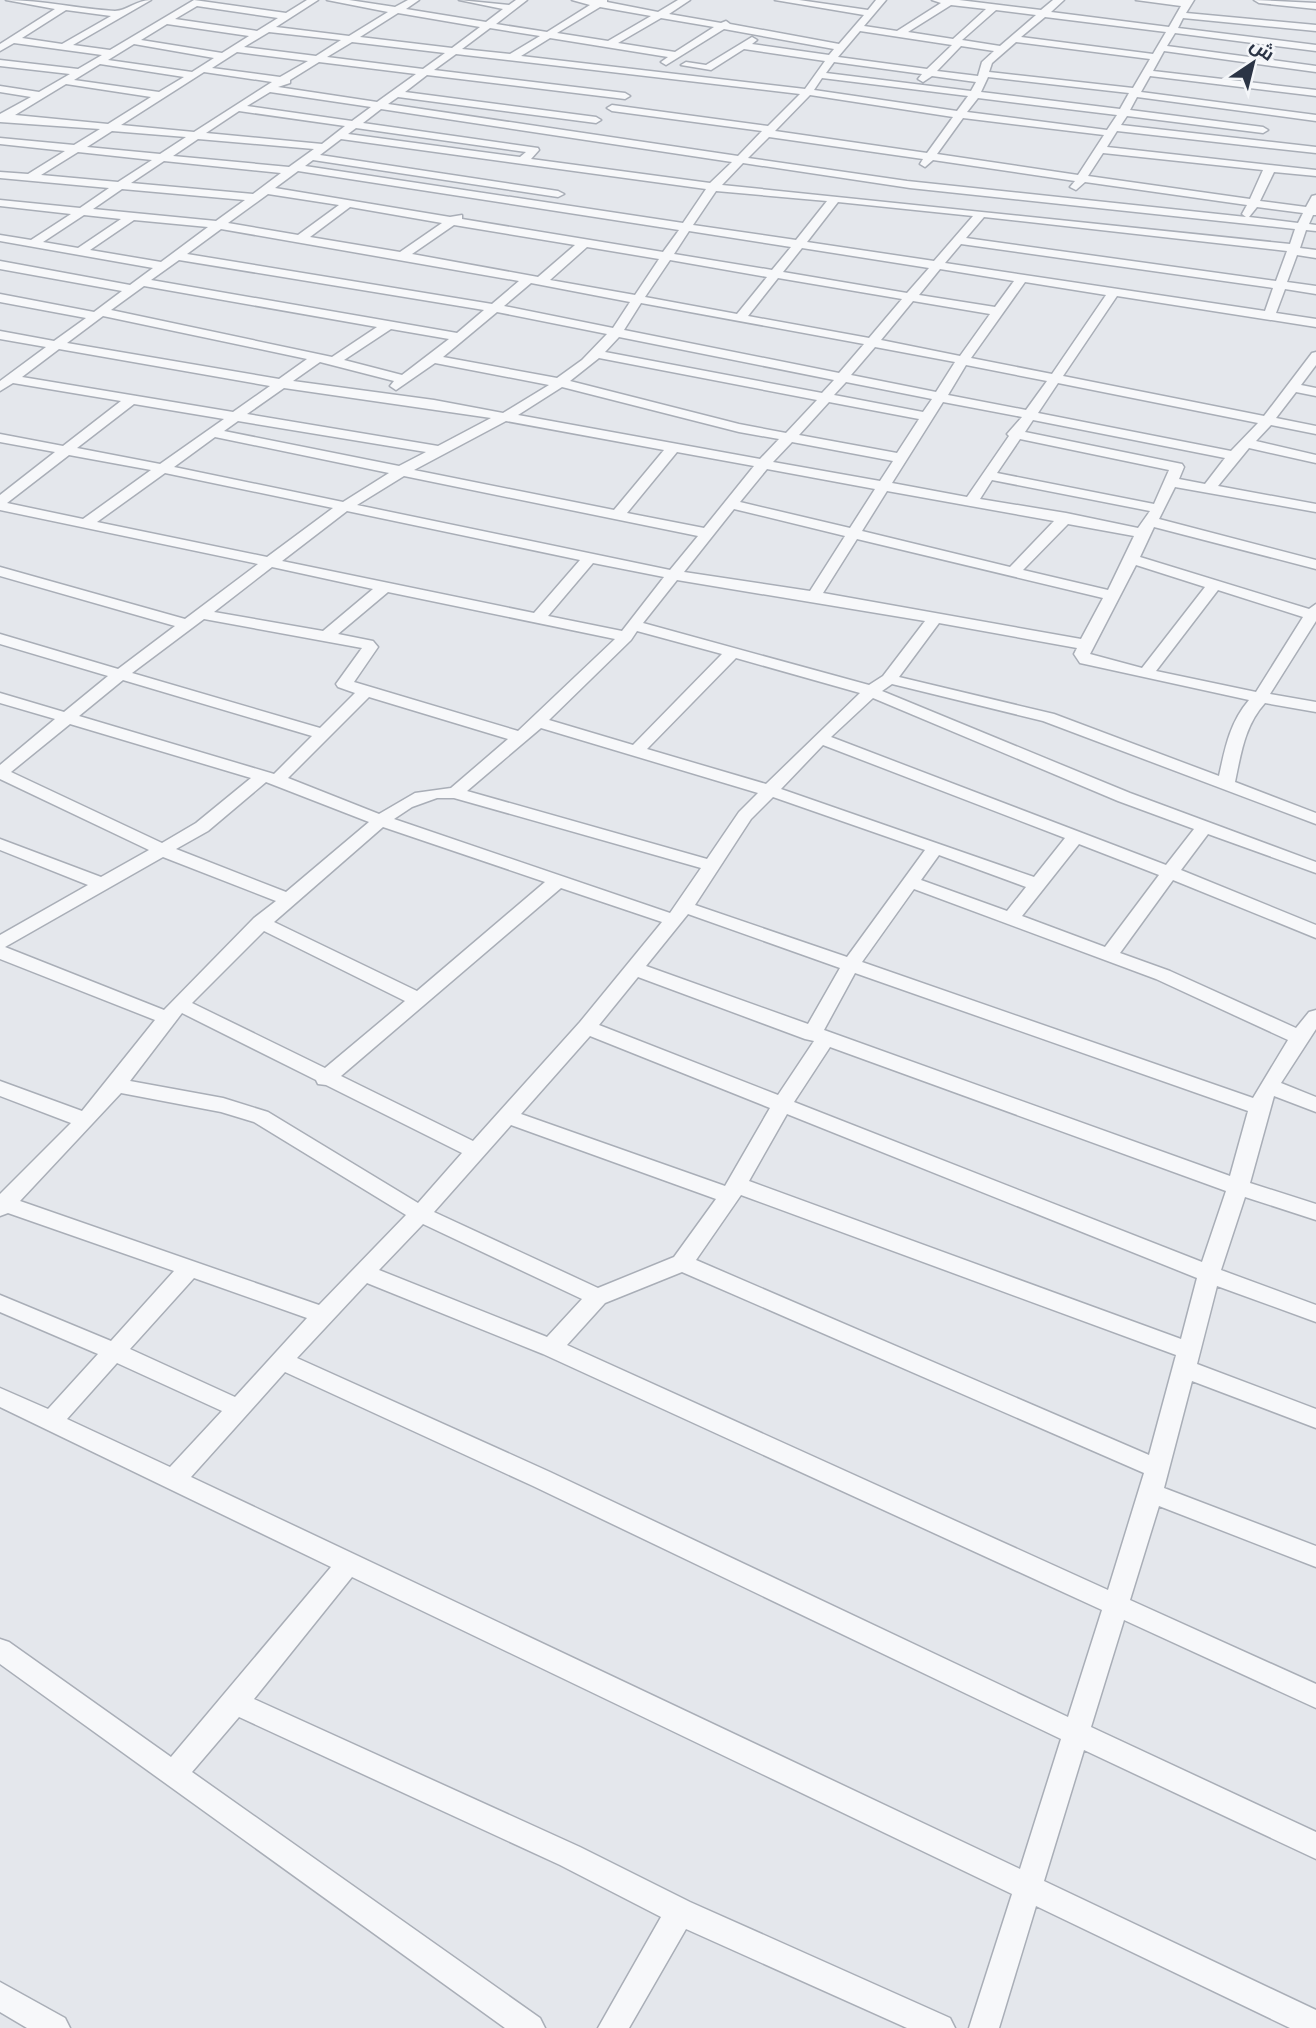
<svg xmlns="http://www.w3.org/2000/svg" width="1316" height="2028" font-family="'Varela Round',Cairo,sans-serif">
  <rect width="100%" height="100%" fill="#e4e7ec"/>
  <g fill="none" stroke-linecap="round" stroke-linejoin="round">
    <defs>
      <path id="minor" d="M6,0C43,0 79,9 115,11C127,11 136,0 151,0L73,45L110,50L194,0L286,13L307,0H318L276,27L349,36L388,12L327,0H349L395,7L408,0H419L406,9L486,22L503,9L459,0L509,5L516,0H527L496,24L547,32L590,5L572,0H607V2L658,12L678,0H690L669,14L721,23L726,21L730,24L839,44L864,15L775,0H799L868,10L876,0H886L864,26L897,31L941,3L932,0H959L1041,10L1053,0H1064L1051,12L1169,27L1181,6L1136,0H1194L1186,13L1316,25V31L1183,18L1178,28L1316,45V51L1175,33L1167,46L1316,66V72L1164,51L1153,71L1316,90V96L1150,76L1141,92L1316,115V121L1137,97L1130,110L1263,127L1268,130L1263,133L1127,116L1121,125L1316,147V153L1117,131L1107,147L1316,170V176L1274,172L1260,201L1306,207L1312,196L1316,195V215H1313L1309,224L1316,225V231L1306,230L1300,248L1316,250V258L1297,255L1287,282L1316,286V294L1285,289L1276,313L1316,319V327L1117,296L1063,376L1264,416L1312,353L1316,352V365L1301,385L1316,388V396L1296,392L1276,418L1316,426V434L1271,425L1256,441L1316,455V463L1249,448L1218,486L1316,504V512L1175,487L1159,519L1316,560V569L1154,527L1140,557L1309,609L1316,604V621L1270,694L1316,702V712L1265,703C1245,725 1241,753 1235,782L1316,813V824L1043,721L892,684L882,691L1130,793L1316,862V873L1208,834L1181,870L1316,925V938L1173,880L1120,953L1170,971L1296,1028L1309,1012L1316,1010V1029L1281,1083L1316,1097V1112L1274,1096L1250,1183L1316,1204V1220L1245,1197L1221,1270L1316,1305V1322L1217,1286L1197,1364L1316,1409V1428L1192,1381L1164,1488L1316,1546V1567L1159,1506L1130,1600L1316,1684V1708L1124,1620L1091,1727L1316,1832V1859L1084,1750L1044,1881L1316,2010V2028H1290L1036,1906L999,2028H969L1012,1894L352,1577L254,1699L580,1847L690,1902L950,2018L955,2028H907L686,1929L629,2028H598L661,1917L560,1865L239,1717L192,1772L540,2018L545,2028H505L0,1664V1639L9,1642L171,1757L331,1567L0,1407V1388L48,1409L98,1354L0,1312V1295L111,1341L174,1271L8,1213L0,1216V1194L71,1123L0,1096V1081L82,1111L155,1020L0,959V935L88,885L0,850V839L101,877L149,850L0,779V765L55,719L0,703V693L64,712L108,676L0,644V634L118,669L175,626L0,576V567L185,619L258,564L0,510V495L55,452L0,442V434L63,446L121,401L13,383L0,391V381L46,347L0,339V331L54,341L86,318L0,302V294L94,312L122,291L0,269V261L130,285L153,268L0,241V235L31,240L71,214L0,206V200L80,208L109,188L0,178V172L28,174L65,151L0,144V138L74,145L100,129L0,122V114L31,97L0,92V86L39,92L70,74L0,66V60L78,69L102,55L14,43L0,51V44L55,9ZM951,5L986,9L953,39L908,32ZM197,6L278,18L257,31L175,19ZM600,7L651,16L608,41L557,33ZM66,10L111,16L62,44L22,38ZM996,10L1036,15L1000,46L962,40ZM398,13L480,27L452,48L360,37ZM1045,17L1166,32L1153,54L1021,37ZM661,18L714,27L675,52L618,43ZM167,24L249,36L222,53L141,40ZM490,28L540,36L510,54L462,49ZM724,29L834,49L829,55L752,44L757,40L752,37L706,65L686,62L681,65L711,70L744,49L825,61L805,89L521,56L550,38L668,57L661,62L666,65ZM860,31L952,45L927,69L838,57ZM269,32L341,40L316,56L244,47ZM352,42L445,53L423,69L327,57ZM1016,42L1150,59L1133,88L989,72L992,63ZM134,44L214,58L192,72L108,60ZM961,46L994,51L982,62L978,76L937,71ZM237,52L308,61L280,77L212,68ZM456,54L800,94L768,126L612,105L607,108L612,111L762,131L738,156L388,104L398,97L596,123L601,120L596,117L405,92L427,75L625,99L630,96L625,93L434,70ZM319,62L416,74L377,102L278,87L290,83V80ZM834,62L922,74L918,79L923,82L932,76L976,82L971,91L826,73ZM100,64L184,77L159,92L74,80ZM204,72L272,82L194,132L121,125ZM988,77L1129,93L1120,109L981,92ZM822,78L968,96L957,111L814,90ZM66,84L151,97L108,124L15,115ZM270,92L371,107L352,121L247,106ZM810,95L953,117L927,153L775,131ZM978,98L1117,115L1107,130L967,112ZM381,109L732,162L710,183L531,159L539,150L538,148L363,123ZM239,111L345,126L322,144L206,133ZM963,118L1104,135L1078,175L937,154ZM356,128L526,152L520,157L348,134ZM112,131L186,137L160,154L87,147ZM769,137L923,159L920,164L925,167L933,160L1075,181L1070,187L1076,190L1085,182L1247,205L1242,214L1246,217L907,181L748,158ZM198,139L314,149L289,167L173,156ZM341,139L706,189L683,223L305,166L313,160L558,197L564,194L558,191L320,155ZM78,152L152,160L118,182L41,175ZM1103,153L1263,170L1250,199L1088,176ZM164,161L281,173L253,194L131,183ZM743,163L910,188L1295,229L1290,244L722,185ZM298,171L679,230L663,252L462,219V215L450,217L275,188ZM122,189L245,200L216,221L93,209ZM716,191L827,201L796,240L693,225ZM268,194L339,205L298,235L228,223ZM838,202L973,216L934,261L807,242ZM350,207L442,223L400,252L310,237ZM1257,207L1303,213L1298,223L1249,217ZM84,215L121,219L78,248L43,242ZM984,217L1287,251L1276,281L966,238ZM134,220L208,227L161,262L90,250ZM454,225L575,245L538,277L412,254ZM221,229L519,281L492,304L187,254ZM689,231L791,247L772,270L674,254ZM961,244L1273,288L1265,311L945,263ZM587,247L659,259L635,295L550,280ZM802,248L929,268L907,293L783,272ZM179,260L484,310L457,333L151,280ZM670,260L767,277L737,314L645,297ZM940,269L1014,281L995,307L919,295ZM778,278L902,299L869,338L748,316ZM1025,282L1106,295L1052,374L971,358ZM531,283L630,302L613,328L504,306ZM144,286L377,327L332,357L111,310ZM913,301L990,314L960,356L881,340ZM641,303L864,344L839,373L624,330ZM497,312L607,334L582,360L557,378L443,357ZM103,316L307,359L279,379L67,343ZM391,329L449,339L402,375L344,360ZM619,337L834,380L822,393L605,352ZM875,347L955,362L936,392L851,375ZM59,349L270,386L233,412L22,377ZM599,358L817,400L786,433L739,424L570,381ZM320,362L394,381L390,386L396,390L435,363L549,385L503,413L434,400L293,381ZM966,365L1047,381L1026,410L948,395ZM846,382L932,399L923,412L834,395ZM1058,383L1258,423L1231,451L1038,413ZM562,387L739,432L779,439L760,459L518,415ZM284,388L491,418L438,446L247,414ZM829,402L919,419L897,453L799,435ZM943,402L1022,417L1007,434L1009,436L967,497L892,483ZM134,404L224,419L160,464L77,448ZM1033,420L1225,458L1205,484L1179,479L1184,467L1182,464L1025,432ZM238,421L426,452L399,466L224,431ZM506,421L664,450L614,510L414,470ZM215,437L389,473L343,502L174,467ZM1020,439L1169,470L1154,504L997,473ZM792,442L893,461L880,481L773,462ZM677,452L754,466L704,528L627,513ZM69,455L151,470L83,519L7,503ZM767,469L875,489L850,528L740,502ZM165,473L333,508L267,557L97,522ZM404,476L698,536L670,570L357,505ZM992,480L1150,511L1138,528L1066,513L980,499ZM887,491L1054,521L1010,567L862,531ZM734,509L845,536L810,591L684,572ZM347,511L580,560L534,613L282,561ZM1068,524L1134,536L1108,590L1023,570ZM857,539L1103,598L1081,639L823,593ZM593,563L664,577L622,631L548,616ZM1136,565L1205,587L1142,668L1090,654ZM272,567L373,589L323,631L214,612ZM677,580L925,621L883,676L869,685L643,623ZM1218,590L1303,617L1256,692L1156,671ZM388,592L615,639L518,731L354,682L378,647L373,641L338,634ZM204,619L362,648L336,684L338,687L355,693L320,728L132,673ZM939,623L1077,648L1074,654L1080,663L1249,700C1230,722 1225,748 1219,776L1054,714L899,677ZM637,631L722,654L633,745L549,720L631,640ZM736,658L860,693L766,784L647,749ZM123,680L312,736L274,774L79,716ZM369,697L508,739L451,788L415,793L379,814L288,778ZM873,698L1118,801L1194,829L1166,865L831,737ZM70,724L251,778L196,823L162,843L11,772ZM541,728L758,793L739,812L707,859L467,791ZM823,745L1065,838L1034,877L781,789ZM266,782L369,822L286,892L176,849L208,831ZM773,797L925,850L847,957L695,905L751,819ZM437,798H454L701,868L670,913L394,819L412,807ZM383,827L545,882L417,991L274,922ZM1079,844L1159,875L1105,947L1022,916ZM939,855L1026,887L1007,911L921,880ZM163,857L276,901L254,918L164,1010L5,947ZM561,888L662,922L580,1022L473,1141L341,1076ZM914,889L1156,979L1288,1040L1253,1098L862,962ZM688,914L840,968L808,1024L646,966ZM264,931L405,1001L325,1068L192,1003ZM855,973L1248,1111L1230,1176L824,1030ZM638,977L805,1039L814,1041L778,1095L599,1025ZM182,1013L316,1080L318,1084L326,1085L462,1153L418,1203L268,1112L223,1098L130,1081ZM590,1036L770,1108L725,1186L521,1114ZM830,1047L1226,1191L1202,1262L794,1102ZM121,1093L221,1112L254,1122L406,1215L319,1305L20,1201ZM787,1114L1197,1278L1181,1339L749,1181ZM511,1125L716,1199L674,1257L598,1288L434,1212ZM741,1195L1176,1355L1149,1455L696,1260ZM423,1224L582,1299L547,1337L379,1270ZM682,1272L1144,1473L1108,1590L567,1345L605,1303ZM194,1278L307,1318L235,1397L130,1349ZM367,1283L543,1354L1102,1610L1068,1717L550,1472L297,1358ZM117,1363L222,1411L170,1467L67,1419ZM285,1372L533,1486L1061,1739L1020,1869L191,1477Z
        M1254,0L1316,3V9L1259,3Z
        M0,1982L65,2018L70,2028H27L0,2012Z"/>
    </defs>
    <use href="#minor" stroke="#a9aeb7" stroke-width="3"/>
    <use href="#minor" fill="#f7f8fa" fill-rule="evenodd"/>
  </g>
  <g transform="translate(1253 63) rotate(35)" stroke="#f4f6f9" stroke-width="5" paint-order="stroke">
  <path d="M0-5L12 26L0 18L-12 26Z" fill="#2b3445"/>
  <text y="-10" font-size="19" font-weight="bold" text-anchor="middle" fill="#2b3445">ش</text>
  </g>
</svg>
